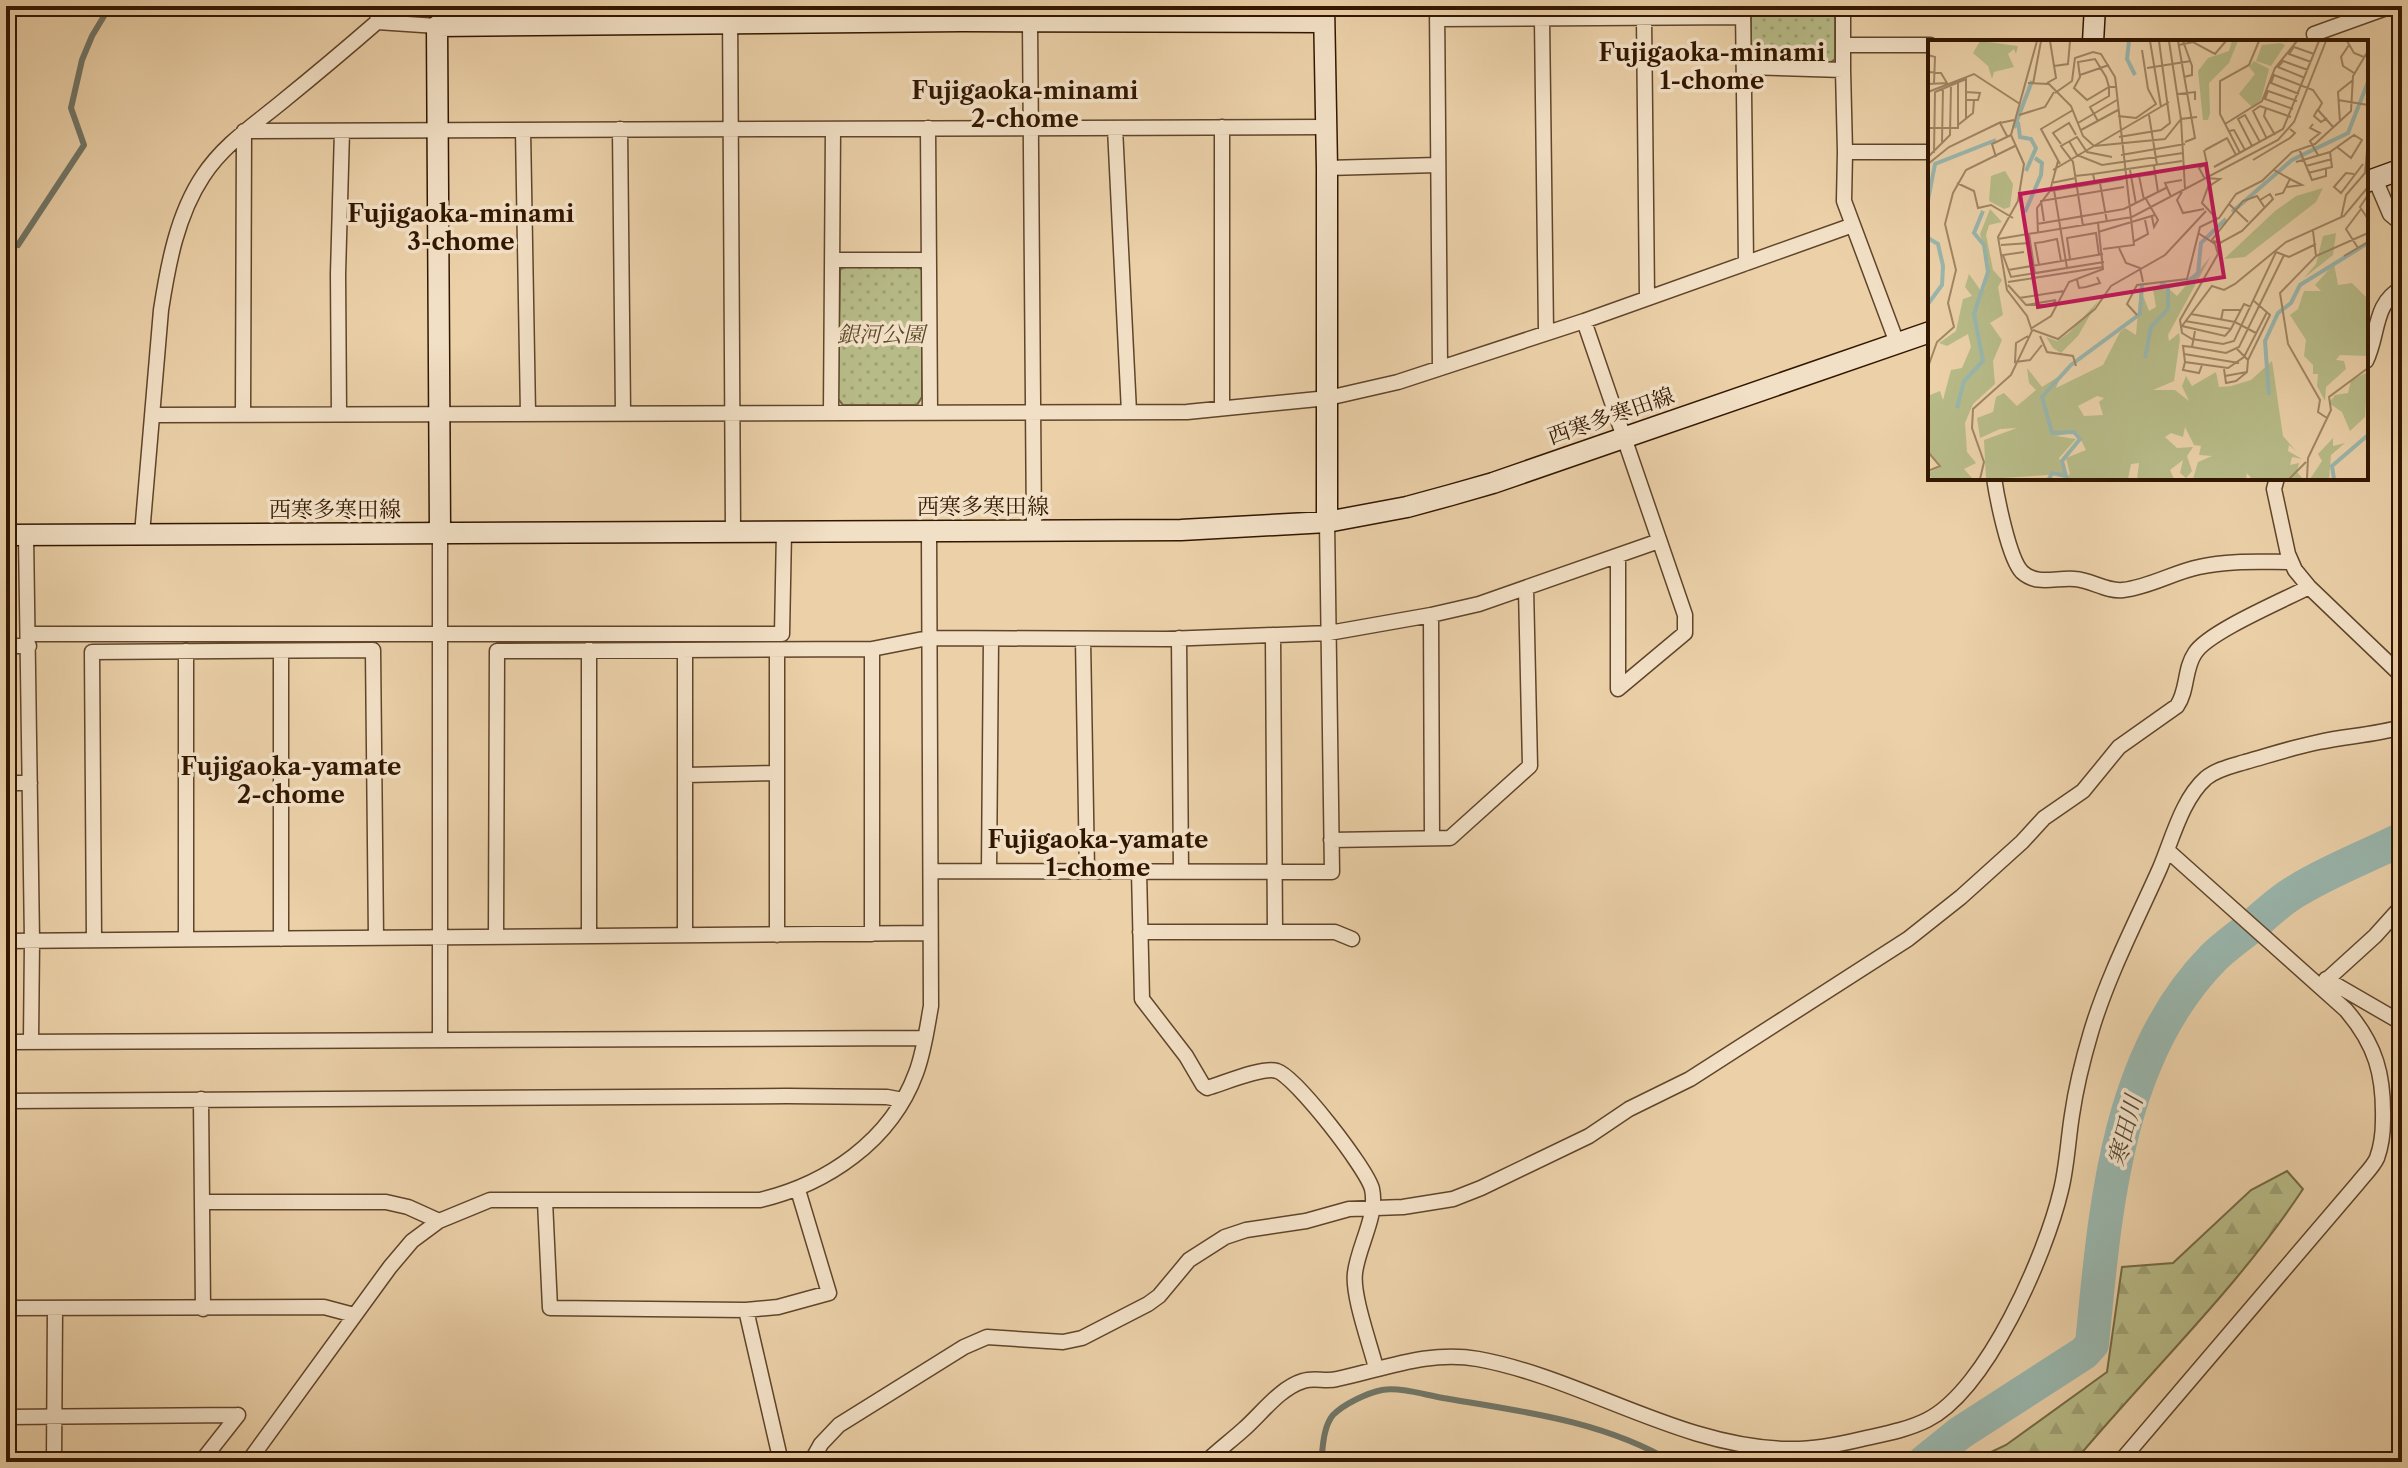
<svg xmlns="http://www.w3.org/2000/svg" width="2408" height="1468" font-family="'Libre Caslon Text','Noto Serif JP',serif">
  <defs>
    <pattern id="forest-firs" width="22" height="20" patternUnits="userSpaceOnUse" patternTransform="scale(2)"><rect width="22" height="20" fill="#b7bb88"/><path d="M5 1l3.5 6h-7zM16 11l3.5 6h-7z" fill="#9ea074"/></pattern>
    <pattern id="park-dots" width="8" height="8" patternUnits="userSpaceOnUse" patternTransform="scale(2)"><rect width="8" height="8" fill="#b7bb88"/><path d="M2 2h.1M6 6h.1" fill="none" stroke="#9ea074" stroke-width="1.8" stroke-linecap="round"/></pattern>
  </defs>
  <rect width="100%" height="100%" fill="#ebd0a8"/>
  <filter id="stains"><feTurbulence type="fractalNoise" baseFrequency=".0025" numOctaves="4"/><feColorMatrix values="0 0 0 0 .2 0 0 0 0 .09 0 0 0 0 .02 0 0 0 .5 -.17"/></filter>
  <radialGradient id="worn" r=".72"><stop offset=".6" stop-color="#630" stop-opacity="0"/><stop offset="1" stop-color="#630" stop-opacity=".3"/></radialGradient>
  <path fill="url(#forest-firs)" stroke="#746944" stroke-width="2" d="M2287,1171L2303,1189C2238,1288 2150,1371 2074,1462H1970L2006,1445L2107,1372L2122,1267L2173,1263L2251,1190Z"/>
  <path fill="url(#park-dots)" stroke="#746944" stroke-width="2" d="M1751,6H1835V59L1829,64H1757L1751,57Z
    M916,264L922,270V397L917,405H843L838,399L840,270L846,265Z"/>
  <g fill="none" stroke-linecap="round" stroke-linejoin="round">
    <path stroke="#707668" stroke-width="6" d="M18,245L84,145L71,108L82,60L92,36L110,6
      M1321,1462C1323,1447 1323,1427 1333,1415C1344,1404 1367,1393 1382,1390C1401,1387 1425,1395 1443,1398C1520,1411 1604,1421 1672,1462"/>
    <path stroke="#99b6ad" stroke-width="34" d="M1924,1462L1960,1433L2084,1353L2092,1344C2105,1213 2115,1058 2213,958C2224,947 2238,937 2251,927C2266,914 2280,900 2298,890C2331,870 2368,856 2402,839"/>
    <defs>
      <path id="street" d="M730,6L733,532
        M1437,6L1440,368
        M1743,6L1746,263
        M1644,18L1647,297
        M1437,19L1743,17
        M1542,19L1546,332
        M377,22L379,6
        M1030,23L1034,530
        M2317,42L2314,34L2392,6
        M1843,45H1930
        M1744,67L1843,70V6
        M1843,70L1845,152
        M928,128L930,413
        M1115,128L1129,412
        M620,129L623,413
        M523,130L528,414
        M1327,168L1437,165
        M2375,179L2390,214L2402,224
        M832,260H929
        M1584,321L1685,615V633L1618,689V557
        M1897,343L1844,201L1845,152H1930
        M2366,361C2379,335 2373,303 2402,288
        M1222,407V127
        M831,413L833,129
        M243,414L244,131L1325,127
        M339,414L338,274L342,131
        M153,415L1187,412L1328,398L1398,382L1584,321L1853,225
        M1994,478C1997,498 2009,559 2022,572C2037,586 2057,577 2075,579C2091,580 2107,592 2123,590C2150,587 2174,572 2199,567C2229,560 2261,562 2291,562
        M2277,478L2274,489L2288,554L2295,570L2309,587L2402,676
        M440,533V1039
        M142,534L161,310C168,265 177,215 203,176C224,144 254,125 283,101C315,75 346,49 377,22L437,26
        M26,535L32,941L31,1042
        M1431,615L1432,838
        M29,634H782L784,531
        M1273,635L1275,932
        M1179,638L1181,871
        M1083,639L1087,871
        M6,646H29
        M872,649L928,638L1166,639L1329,633L1431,615L1479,604L1659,541
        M589,650V936
        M281,651V939
        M685,651V935
        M686,775L776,773
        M6,783H30
        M1331,840L1450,838L1530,766L1526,588
        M931,871L1332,872L1327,522
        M989,871L991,639
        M1139,871L1142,999L1186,1056L1203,1085L1207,1088C1222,1084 1263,1066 1277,1071C1296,1077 1367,1169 1372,1189C1378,1216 1358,1246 1355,1273C1352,1295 1370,1344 1376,1368
        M1140,932H1335L1352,939
        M777,935V650
        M496,937L497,651L872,649V934
        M186,939V651
        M94,940L92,652L373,650L376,938
        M6,941L930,933
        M2326,979L2402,1023
        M2320,986L2375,936L2402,906
        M6,1042L925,1038
        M201,1099L203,1309
        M6,1101L787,1096L887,1097L903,1100
        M545,1201L550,1308L746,1310L778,1307L829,1293L798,1190
        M202,1202H386L408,1207L439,1221
        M6,1308L324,1307L354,1315
        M746,1310L781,1462
        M6,1417L238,1415
        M54,1462L55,1309
        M201,1462L238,1415
        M248,1462L390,1267L412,1241L439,1221L490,1200H760C827,1184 891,1141 916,1073C924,1052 927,1028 931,1006L929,531
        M811,1462L821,1444L839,1425L964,1347L987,1337L1063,1342L1082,1338L1148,1304L1159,1296L1189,1260L1225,1237L1246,1230L1306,1221L1349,1209L1403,1207L1453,1199L1481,1188L1589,1136L1629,1109L1690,1079L1908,939L1961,897L2022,842L2044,818L2083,791L2119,747L2177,706C2188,690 2184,669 2195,653C2208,632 2284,600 2309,587
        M1206,1462C1218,1450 1232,1440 1244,1429C1262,1413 1280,1388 1303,1381C1314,1377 1326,1382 1337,1379C1384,1369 1429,1350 1478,1359C1582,1378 1680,1447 1787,1449C1812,1450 1837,1445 1862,1439C1884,1434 1907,1430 1927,1420C1987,1390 2046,1254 2061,1190C2067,1166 2068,1140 2072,1115C2076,1087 2083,1059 2091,1032C2108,975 2136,922 2160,868C2172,840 2182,799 2206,778C2217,769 2232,766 2245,762C2270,755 2294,747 2319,742C2347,736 2374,735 2402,727
        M2120,1462L2358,1183C2364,1175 2373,1167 2377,1158C2381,1147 2383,1132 2383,1120C2384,1075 2376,1045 2346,1010L2167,850"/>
      <path id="secondary" d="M1324,6L1327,168V522
        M2093,42L2095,6
        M2366,182L2402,169
        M440,533L437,26L962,21L1323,22
        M6,535L1181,530L1327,522L1407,507L1451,495L1493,483L1930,332"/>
    </defs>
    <use href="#street" stroke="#60452a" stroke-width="17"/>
    <use href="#secondary" stroke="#321700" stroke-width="23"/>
    <use href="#street" stroke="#f2e0c6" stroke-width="14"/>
    <use href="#secondary" stroke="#f2e0c6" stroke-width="20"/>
  </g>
  <g text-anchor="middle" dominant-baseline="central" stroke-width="7" stroke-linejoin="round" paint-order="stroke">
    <g font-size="22" font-style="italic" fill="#5a4829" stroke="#f2e0c6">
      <text x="881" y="334">銀河公園</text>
    </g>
    <g font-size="22" fill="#321700" stroke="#f2e0c6">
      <text transform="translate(1611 416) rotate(-19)">西寒多寒田線</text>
      <text x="983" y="506">西寒多寒田線</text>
      <text x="335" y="509">西寒多寒田線</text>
    </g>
    <g font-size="24" font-weight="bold" fill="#321700" stroke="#f2e0c6">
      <text x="1712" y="52">Fujigaoka-minami<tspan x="1712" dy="28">1-chome</tspan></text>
      <text x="1025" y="90">Fujigaoka-minami<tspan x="1025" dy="28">2-chome</tspan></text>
      <text x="461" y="213">Fujigaoka-minami<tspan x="461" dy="28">3-chome</tspan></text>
      <text x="291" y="766">Fujigaoka-yamate<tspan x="291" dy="28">2-chome</tspan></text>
      <text x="1098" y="839">Fujigaoka-yamate<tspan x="1098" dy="28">1-chome</tspan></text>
    </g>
    <g font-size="24" font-style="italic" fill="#514734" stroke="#f2e0c6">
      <text transform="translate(2125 1131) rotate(-75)">寒田川</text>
    </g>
  </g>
  <g transform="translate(1928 40)">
    <rect width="440" height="440" fill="#ebd0a8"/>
    <path d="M52,1L90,6L88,14L86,9L80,14L86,27L66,32L64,39L60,26L45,13ZM304,1H310L301,23L281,43L282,73L280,80H275L270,31L280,18L301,11ZM395,148L388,162L317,217L296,219L347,171L368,156ZM62,169L74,182L61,185L58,195L65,230L74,240L70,247L75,275L62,283L74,300L65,321L67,344L45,364L37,383L39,412L48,423L36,429L45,439H4L0,433L12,427L0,412V356L12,351L15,360L23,330L34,328L43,307L40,294L19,306L11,303L28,291L35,259L44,256L37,247L41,234L53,251L57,249L61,223L52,194ZM408,193L405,215L376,238L388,224L395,196ZM283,216L240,295L241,301L251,293L252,299L246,341L225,350H247L261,361L254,346L258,336L264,346L288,332L291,347L303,346L323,340L344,321L355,396L368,411L361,405L360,411L374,419L364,417L362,425L371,423L369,432L375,439H324L319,433L318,439H265L270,422L284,416L271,415L273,406L266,405L257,387L255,397L243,393L237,397L249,408L265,407L259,416L264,431L258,438L252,433L255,420L242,430L246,439H209L211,423L203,424L200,439H136L142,434L138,418L158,410L149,392L128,396L148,399L131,418L136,434L58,439L56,400L89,388L72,389L52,398L49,378L65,372L68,357L76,353L89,366L108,350L101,343L99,328L114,347L133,335L128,348L175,325L192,292L197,288L208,295L212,248L221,271L228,267L225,249H241L249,256ZM169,356L176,358L171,362L175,375L156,376L150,366ZM406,224L410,245L424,243L440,259V316L412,315L408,320L416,321L418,329L398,347L397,361L389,346L390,334H385V325L376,316L378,300L362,275L370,269L376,251H393L387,245ZM170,261L150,296L133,313L125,308L118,297L129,301L141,293ZM440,332L437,377L422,391L414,372L401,363L407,355L420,353L423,340ZM405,398V406L417,403L403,415L401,439H382L394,421L390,414Z" fill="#b7bb88" fill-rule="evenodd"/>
    <path d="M326,21L341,29L333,60L324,67L311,54L327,34L321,27Z" fill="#b7bb88"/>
    <path d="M353,3L357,5L343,26L328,21L334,5ZM77,131L85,144L82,167L76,169L61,161L63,136Z" fill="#b7bb88"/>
    <path fill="none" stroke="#99b6ad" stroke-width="4" d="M201,1L199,19L207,35M90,82L92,97L103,99L108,108L98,131M86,88L104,41M0,160L7,124L68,100M97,172L113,135L114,123L107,118M304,172L364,120L420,93L440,42M0,198L10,204L15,226L14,245L0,264M240,246L258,243L270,233L273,203L298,179M217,318L223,287L240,269V246L232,244M341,355L337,301L350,273L363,263L372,245L440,203M29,368L36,341L55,321L46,274L60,232L56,205L46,193L55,171M121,439L124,433L138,436L134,421L152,399L146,392L124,393L114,357L143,325L212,274L214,245M406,439L404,426L440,395"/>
    <path fill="none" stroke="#a18665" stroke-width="2" d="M222,1L233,67M250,1L267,98L257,102M255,1L264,26V35L256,37M419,1L426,13L436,17M251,5L265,2L287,14L298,1M421,5L413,17L415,26L426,33M0,15L7,17L6,44M383,22L361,14L366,7L386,14M126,26L140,24L142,1M219,28L263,21M0,32L13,33L19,43L0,44M152,35L181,25M377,38L350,27L355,21L380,30M100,43L121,44L143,66L155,96L166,106L237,99L253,79L241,1M119,43L128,38L122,1M105,44L113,1M0,52L46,34L92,64M38,52L52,53L50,60H38M127,53L144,41L147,18L165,12L173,14L187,37L206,205L175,209M250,54L267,52V60M371,54L343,43L346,35L385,50L394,63L390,70L406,88M410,60L440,65M338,68L336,76L347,95M365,69L337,59L340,51L369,61M390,69L386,76L393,82L399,78M91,75L117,67L126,52M221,75L229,125M190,76L208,78L228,64L220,49L214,10M170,81L162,67L181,56V47L178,37L167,19L150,22L152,37L146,48L159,60L181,47H188M412,82L410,52L425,40M150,83L189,60M297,84L334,61L347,28L369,1M385,84L382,88L392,93L382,101L390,115M30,85L45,73L46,60M0,88H30V42M153,90L190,70M301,91L306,90L317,110M79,96L72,83L86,80M191,97L233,90L242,83L231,1M339,99L325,71L332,66L363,77M141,101L149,115L174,125L255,113M14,102L15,48M133,104L125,93L141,83L148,95M324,106L310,79L317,75L332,102M371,109L384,140L398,136V128M276,110L279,124L271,128L277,139M277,110L299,98L308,115M6,113L7,52L38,39V78M312,113L292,74V41L321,25L331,1M193,115L257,104M0,117L22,95L23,45M68,117L64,104L83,95M325,120L362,98L367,93L362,89M368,122L402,112L426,95L434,100L423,118L409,107M0,124L21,107L73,82M132,124L113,89L145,70M226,126L230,152M378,126L404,119M286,127L355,89L391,1M125,130L241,62M202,130L208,164M346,130L362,139L355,153L347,155M380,133L404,127L402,112M165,134L254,121M426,134L418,133L406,147L413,153L435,124M147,136L165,134L167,143M211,136L216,160M203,137L227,134M278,138L292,139L280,147L274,163L289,179M29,143L46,151L50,168L63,165L85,178M123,143L148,138M172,143L179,182M359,147L374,145L362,139M257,149L253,79L269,77M126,150L139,228M122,151L130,121M254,152L249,160L255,173L276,169M440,155L432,167L440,179M243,157L237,143L254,140M218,159L230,180L226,187L224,177M301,164L320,182M413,178L418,155L437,133L440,99M116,181L113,161L196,147M109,184L196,169L238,148M155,186L145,122L133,106L149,97L159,112L184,117M385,191L388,216M170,192L227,175M110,193L109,168L122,151L195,139M270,193L287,204L290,214L252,280L254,293L264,299L295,304L306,301L348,212M101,194L107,234M70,199L204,177L350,100L366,82L398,1M283,201L315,161L329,156L337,168M285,201L292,203L314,191L345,159L342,154L332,160M205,202L220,194L217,180M73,205L102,203M191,208L198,223L212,228L215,242M430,208L418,189L433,169M96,212L75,215L83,237L176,222M348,212L361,217L388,204M416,216L440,202M142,219L139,198L168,193L171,215M111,225L107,203L115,202L129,199L133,221M80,230L175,214M149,240L151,248L158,247L172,243L169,237M80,242L175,227M80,245L98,265L128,260M91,258L136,251M99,265H125L128,260M263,274L307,282L328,293M209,275L199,264L209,245L259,239L272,187L291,178L308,154L334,141L364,112L387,104L423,71L425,36L440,11M293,280L295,270H313M257,281L303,289L316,264L323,267M104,288L123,276L141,242L175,229L170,183M303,289L297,296L254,286L284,246L296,250L307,244L358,202L416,176L440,147M105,290L130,299L167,269L183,246L237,215L278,171M267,291L264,307L255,306L257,322L300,328L316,317L339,272M100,296L88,303L87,322L102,320L114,305M112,296L119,312L145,316L148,326M264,307L298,313L311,307L356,215M256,314L311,323M320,320L342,275L326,261M257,322L255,330L271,333L274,325M0,327L9,302L26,287L20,263L28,230L17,184L25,153L38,130L87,106M296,329L297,336L319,332L320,320L309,309M297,336L298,343L308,341L319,332M399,378L390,372L392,360L360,304L352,253L388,216L440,193M0,412L12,426L0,431M52,439L56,422L44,388L45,369L83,335L104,291L99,276L79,250L70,197L90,161L96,124L83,95L109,1M361,439L378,422M379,439L380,418L403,370L401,357L440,328"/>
    <path fill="#c2185b" fill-opacity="0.15" stroke="#c2185b" stroke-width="4" d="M278,124L296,237L110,267L92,154Z"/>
    <rect width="440" height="440" fill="none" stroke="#321700" stroke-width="4"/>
  </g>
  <rect width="2408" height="1468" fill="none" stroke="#ebd0a8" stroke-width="32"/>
  <rect x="8" y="8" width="2392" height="1452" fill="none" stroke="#321700" stroke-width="4"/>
  <rect x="16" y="16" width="2376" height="1436" fill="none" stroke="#321700" stroke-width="2"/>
  <rect width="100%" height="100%" filter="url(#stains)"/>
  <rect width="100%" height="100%" fill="url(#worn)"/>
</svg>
